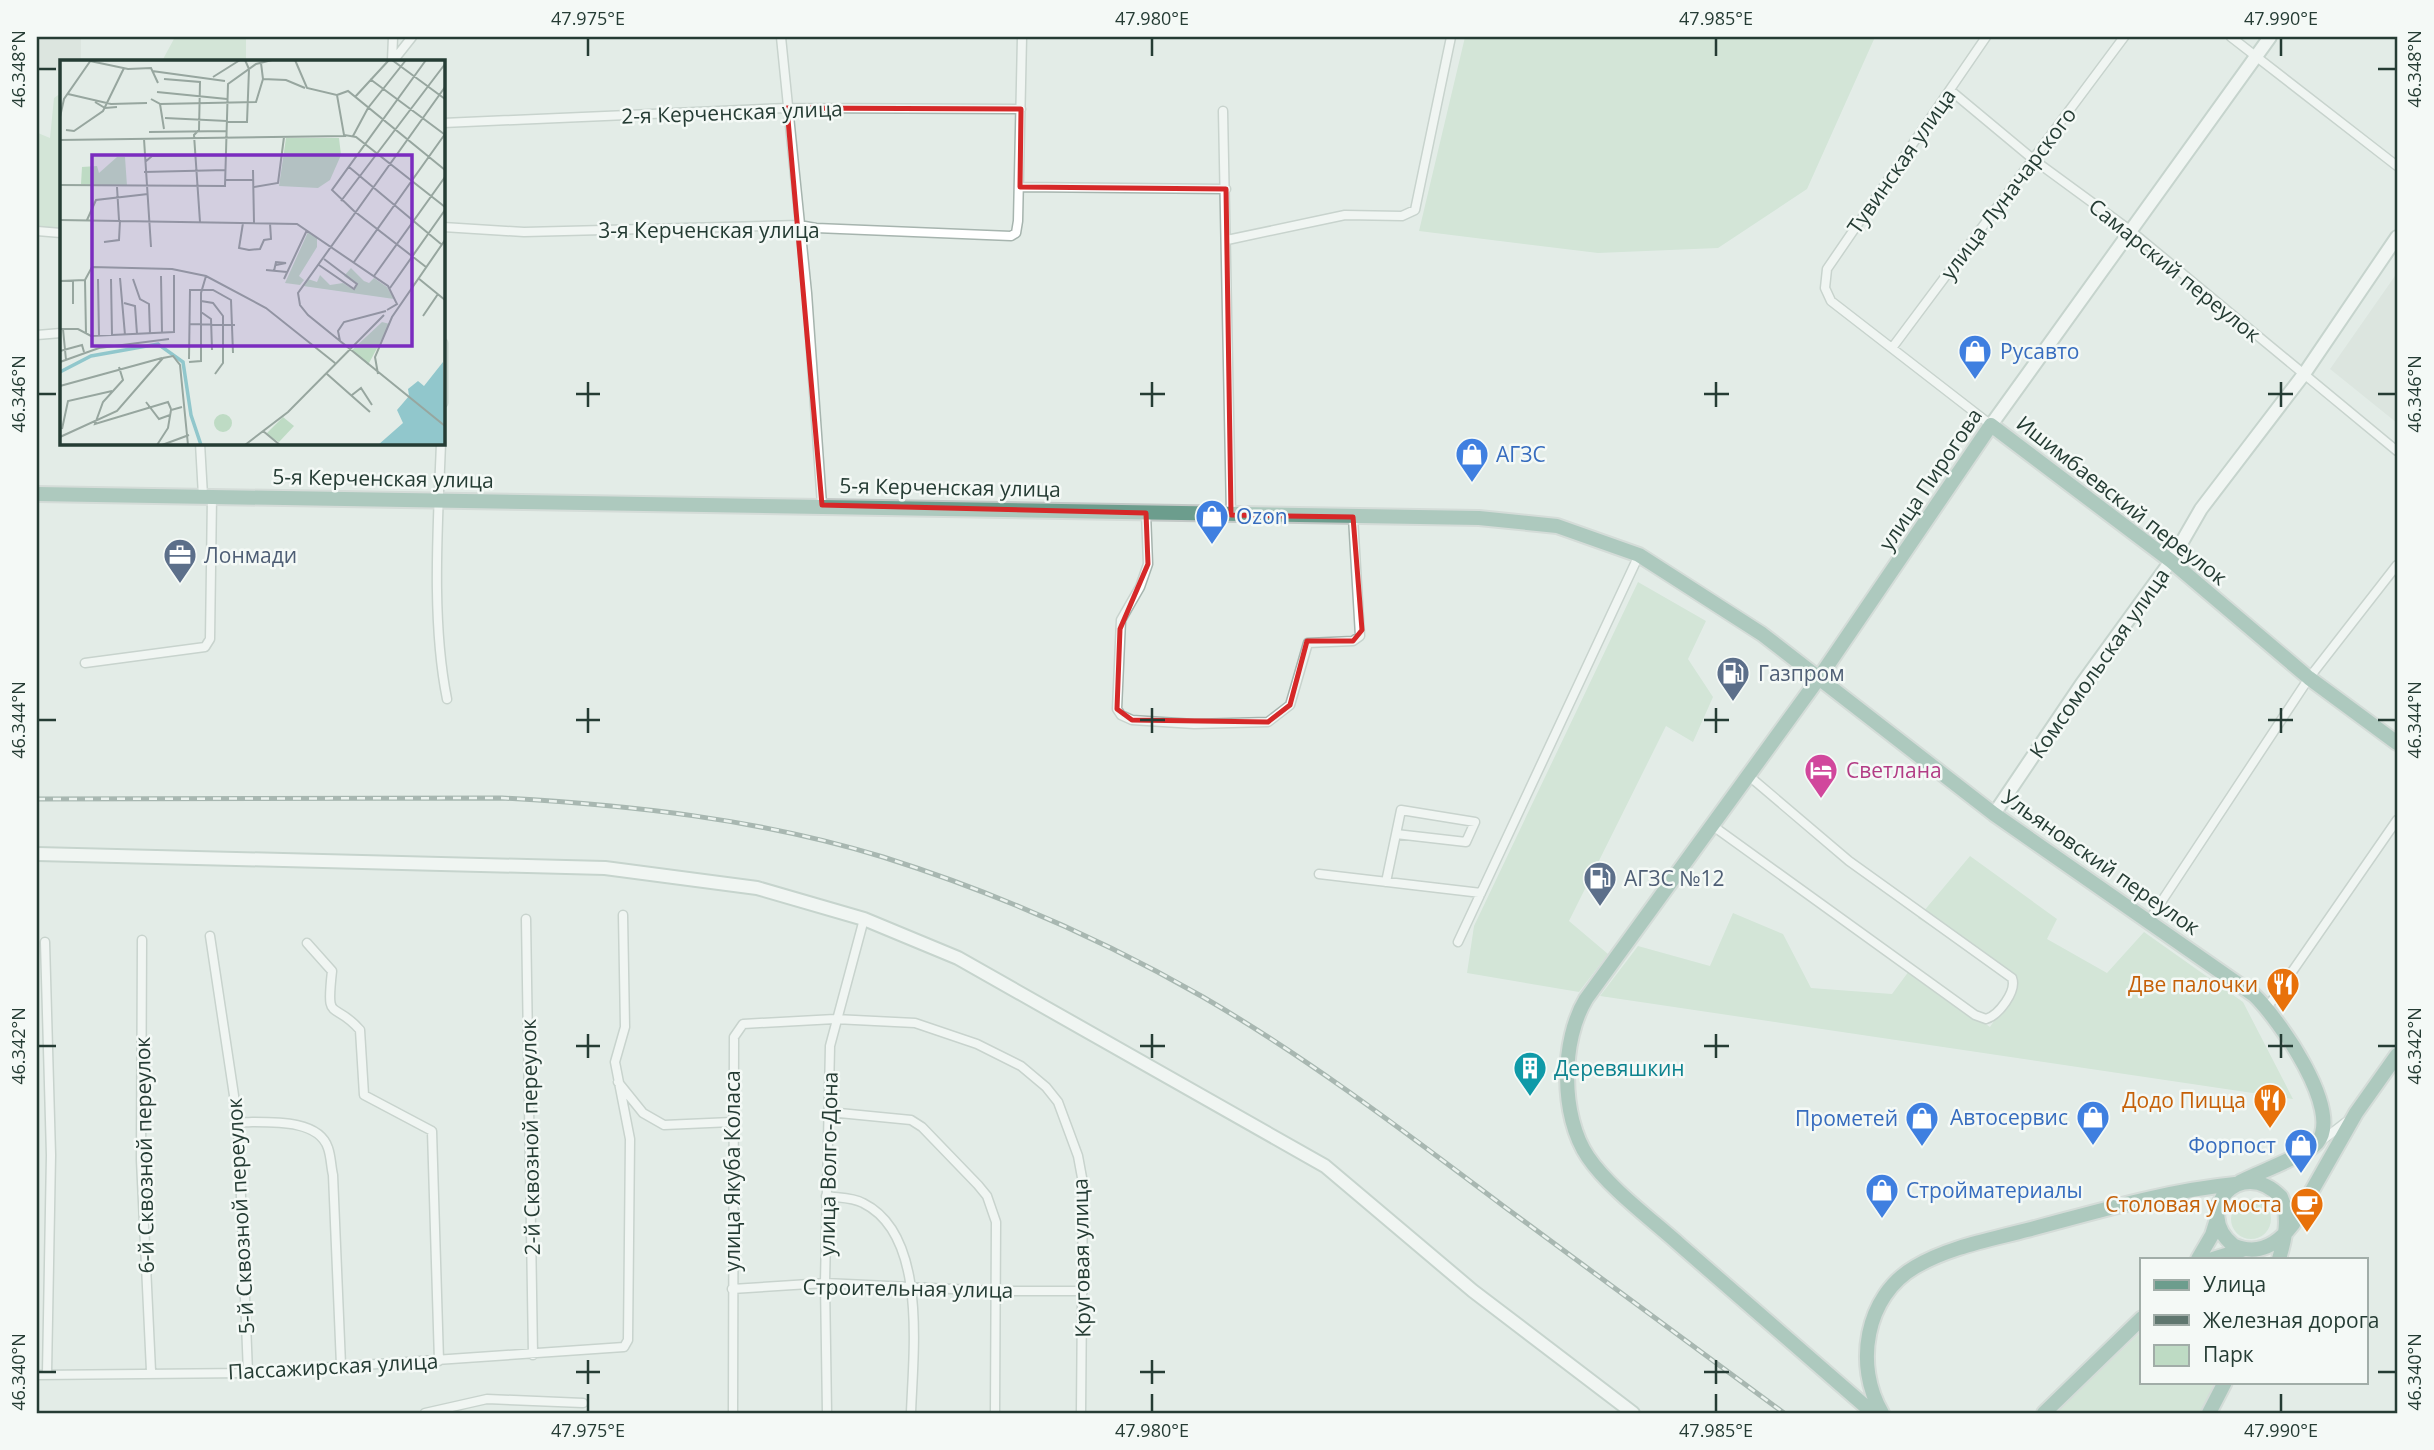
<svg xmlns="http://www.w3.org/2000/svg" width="2434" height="1450" font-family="'Open Sans',sans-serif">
  <rect width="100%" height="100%" fill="#e3ece7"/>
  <path fill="#d2dcd6" d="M37,37H81V61H61V71L37,70Z
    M2397,273V423L2330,369Z"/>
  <path fill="#bedbc4" d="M175,37H246V61H162Z
    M1465,37H1875L1807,189L1718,248L1598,253L1419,231Z
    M37,83L38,133L50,138L54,98L61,93V230H37Z
    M1638,582L1706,621L1688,659L1713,697L1693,742L1666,726L1569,921L1608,954L1579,992L1467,973L1474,926Z
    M1970,856L2057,919L2047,939L2107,973L2144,932L2243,1002L2293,1099L1600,996L1638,946L1710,966L1733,913L1783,934L1811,988L1892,994L1909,971L1990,1027L2017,986L2012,978L1918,918Z
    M2231 1219a20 20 0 1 1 40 0a20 20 0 1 1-40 0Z
    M2142,1331V1382H2215L2200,1413H2055Z"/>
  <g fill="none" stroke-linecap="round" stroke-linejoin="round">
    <defs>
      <path id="street" d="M781,37L807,293L822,505
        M1986,37L1827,269L1825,288L1831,301L1991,425
        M2231,37L2397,166
        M392,61L393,37
        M393,61L412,37
        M1950,90L2034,160L2131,231L2397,451
        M1223,111L1231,515
        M443,123L787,108L1021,109
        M1020,187L1226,189
        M443,227L524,232L799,225L816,228L1011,236L1016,233L1018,221L1022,37
        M37,231L61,233
        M1227,240L1345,215L1402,216L1415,210L1451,37
        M37,335L61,333
        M443,343V403
        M1892,348L2124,37
        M200,443L203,496
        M441,443C438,523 431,620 447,699
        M1146,513L1148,564L1140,587L1121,620L1117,709L1121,715L1132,720L1194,724L1268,722L1290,705L1308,643L1353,641L1360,636L1353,517
        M85,663L205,647L210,639L212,496
        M1713,826L1975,1015L1986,1019C1999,1015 2017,991 2012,978L1849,861L1749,776
        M1319,874L1481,893
        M1386,882L1401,810L1475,822L1466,842L1396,834
        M526,919L533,1355
        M2148,922L2309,678L2397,565
        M210,936L238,1122L248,1373
        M142,940L141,1160L151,1371
        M45,942L51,1155L47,1373
        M1458,942L1639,555
        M307,943L332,971C326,1025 333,999 360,1030L364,1095L432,1131L439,1361
        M2267,1008L2397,820
        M618,1082L643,1113L664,1125L732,1122
        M829,1112L911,1120L922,1127L978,1185L987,1196L996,1222L995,1413
        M238,1122C264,1123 318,1117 328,1148C331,1156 331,1167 333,1175L341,1365
        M2320,1142L2346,1122
        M826,1196C839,1198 852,1197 863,1203C928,1235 913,1353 911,1413
        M732,1289L825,1283L995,1291H1083
        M37,1375L248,1373L624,1347L628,1340L630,1139L615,1062L625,1027L623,915
        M425,1413L487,1399L583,1403
        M733,1413L734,1037L743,1024L835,1019L915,1023L977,1044L1021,1066L1046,1087L1058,1102L1078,1156L1083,1183L1081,1413
        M827,1413L825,1283L830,1046L864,919"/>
      <path id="secondary" d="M1991,425L2270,37
        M1994,814L2081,685L2171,561L2201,509L2304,374L2397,237
        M37,854L605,868L757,888L864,919L958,958L1325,1166L1473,1291L1633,1413"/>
      <path id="primary" d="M37,494L1479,518L1557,526L1639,555L1762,634L1994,814L2254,995C2278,1018 2344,1111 2317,1143C2308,1154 2257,1173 2240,1182
        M2198,1259L2212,1235L2217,1219
        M2213,1259L2245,1249
        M2279,1259C2285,1239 2290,1217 2281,1197C2240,1155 2192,1211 2233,1245C2258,1257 2278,1244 2293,1224L2356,1113L2397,1055
        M1873,1413C1809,1357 1744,1301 1680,1245C1651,1219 1609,1188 1588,1157C1560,1116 1561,1040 1586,999L1819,678L1991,425L2171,561L2309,678L2397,743
        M1882,1413C1854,1366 1865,1296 1915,1267C1949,1247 1989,1240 2027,1230C2096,1212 2164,1191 2235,1184
        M2044,1413L2142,1318
        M2209,1413L2225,1382"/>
    </defs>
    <use href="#street" stroke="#a6b4ae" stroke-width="11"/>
    <use href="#secondary" stroke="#a3b6ae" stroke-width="16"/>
    <use href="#primary" stroke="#c2c8c6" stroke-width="18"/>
    <use href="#street" stroke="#fff" stroke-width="8"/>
    <use href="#secondary" stroke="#fff" stroke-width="12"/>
    <use href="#primary" stroke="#6c9d8d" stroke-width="14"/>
    <defs>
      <path id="rail" d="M37,799L502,798C630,805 759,819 883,857C994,892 1102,939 1203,997C1308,1058 1405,1132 1502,1205C1596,1274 1690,1344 1784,1413"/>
    </defs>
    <use href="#rail" stroke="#5f776f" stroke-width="5"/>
    <use href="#rail" stroke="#f4f9f6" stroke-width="2.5" stroke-dasharray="8" stroke-linecap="butt"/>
  </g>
  <path d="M0 0H2434V1450H0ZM787,108L1021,109L1020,187L1226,189L1231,515L1353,517L1362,630L1353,641H1307L1290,705L1268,722L1132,720L1117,709L1120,629L1148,564L1146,513L822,505Z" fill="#e3ece7" fill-opacity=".55" fill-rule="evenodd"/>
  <path fill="none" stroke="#d62828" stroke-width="5" stroke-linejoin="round" d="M787,108L1021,109L1020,187L1226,189L1231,515L1353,517L1362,630L1353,641H1307L1290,705L1268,722L1132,720L1117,709L1120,629L1148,564L1146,513L822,505Z"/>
  <path fill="none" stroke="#253c34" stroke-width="2.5" d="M588,38V56M1152,38V56M1716,38V56M2281,38V56M38,69H56M2378,69H2396M588,382V407M1152,382V407M1716,382V407M2281,382V407M38,394H56M576,394H600M1140,394H1165M1704,394H1729M2268,394H2293M2378,394H2396M588,708V733M1152,708V733M1716,708V733M2281,708V733M38,720H56M576,720H600M1140,720H1165M1704,720H1729M2268,720H2293M2378,720H2396M588,1034V1058M1152,1034V1058M1716,1034V1058M2281,1034V1058M38,1046H56M576,1046H600M1140,1046H1165M1704,1046H1729M2268,1046H2293M2378,1046H2396M588,1360V1384M1152,1360V1384M1716,1360V1384M38,1372H56M576,1372H600M1140,1372H1165M1704,1372H1729M2378,1372H2396M588,1394V1412M1152,1394V1412M1716,1394V1412M2281,1394V1412"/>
  <defs>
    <symbol id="shop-pin" viewBox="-11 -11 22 30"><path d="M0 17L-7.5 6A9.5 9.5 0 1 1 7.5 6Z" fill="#3f7fe0" stroke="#f4f9f6"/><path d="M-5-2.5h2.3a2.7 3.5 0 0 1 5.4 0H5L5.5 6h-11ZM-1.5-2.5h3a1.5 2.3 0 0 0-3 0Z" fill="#fff"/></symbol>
    <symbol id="office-pin" viewBox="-11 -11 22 30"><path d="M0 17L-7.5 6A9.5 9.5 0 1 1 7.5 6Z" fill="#5c6f8a" stroke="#f4f9f6"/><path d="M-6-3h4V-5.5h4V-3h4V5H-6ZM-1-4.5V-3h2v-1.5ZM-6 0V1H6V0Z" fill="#fff"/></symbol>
    <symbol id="fuel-pin" viewBox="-11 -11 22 30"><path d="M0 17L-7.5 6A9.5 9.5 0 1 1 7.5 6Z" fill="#5c6f8a" stroke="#f4f9f6"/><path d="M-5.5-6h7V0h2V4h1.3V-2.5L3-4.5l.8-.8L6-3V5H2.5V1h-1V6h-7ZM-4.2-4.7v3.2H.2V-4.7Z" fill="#fff"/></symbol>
    <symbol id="hotel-pin" viewBox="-11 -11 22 30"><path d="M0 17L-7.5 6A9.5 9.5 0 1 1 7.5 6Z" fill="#d1479c" stroke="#f4f9f6"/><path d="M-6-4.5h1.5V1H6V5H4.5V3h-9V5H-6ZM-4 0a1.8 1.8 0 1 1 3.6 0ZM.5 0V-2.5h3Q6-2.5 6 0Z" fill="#fff"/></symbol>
    <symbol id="restaurant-pin" viewBox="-11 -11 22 30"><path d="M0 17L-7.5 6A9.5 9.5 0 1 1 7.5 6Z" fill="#e8710a" stroke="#f4f9f6"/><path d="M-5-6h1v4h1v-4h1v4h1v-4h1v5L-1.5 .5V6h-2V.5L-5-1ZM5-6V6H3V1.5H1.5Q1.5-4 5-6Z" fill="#fff"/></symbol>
    <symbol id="building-pin" viewBox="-11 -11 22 30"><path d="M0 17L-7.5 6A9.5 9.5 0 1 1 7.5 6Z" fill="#0f9aa8" stroke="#f4f9f6"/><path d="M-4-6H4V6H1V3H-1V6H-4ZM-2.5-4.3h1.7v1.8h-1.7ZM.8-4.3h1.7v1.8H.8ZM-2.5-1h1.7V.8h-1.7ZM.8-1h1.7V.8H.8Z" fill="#fff"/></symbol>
    <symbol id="cafe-pin" viewBox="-11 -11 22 30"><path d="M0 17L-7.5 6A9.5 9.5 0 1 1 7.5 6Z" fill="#e8710a" stroke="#f4f9f6"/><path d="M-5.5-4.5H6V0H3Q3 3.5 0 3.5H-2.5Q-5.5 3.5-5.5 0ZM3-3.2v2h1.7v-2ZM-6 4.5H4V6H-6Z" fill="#fff"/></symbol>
  </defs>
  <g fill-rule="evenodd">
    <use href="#shop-pin" x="1956" y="332" width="38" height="52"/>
    <use href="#shop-pin" x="1453" y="435" width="38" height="52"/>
    <use href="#shop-pin" x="1193" y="497" width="38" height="52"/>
    <use href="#office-pin" x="161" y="536" width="38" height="52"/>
    <use href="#fuel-pin" x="1714" y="654" width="38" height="52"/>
    <use href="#hotel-pin" x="1802" y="751" width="38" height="52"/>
    <use href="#fuel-pin" x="1581" y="859" width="38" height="52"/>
    <use href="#restaurant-pin" x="2264" y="965" width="38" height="52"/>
    <use href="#building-pin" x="1511" y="1049" width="38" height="52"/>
    <use href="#restaurant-pin" x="2251" y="1081" width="38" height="52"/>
    <use href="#shop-pin" x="2074" y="1098" width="38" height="52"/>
    <use href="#shop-pin" x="1903" y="1099" width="38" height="52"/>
    <use href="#shop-pin" x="2282" y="1126" width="38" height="52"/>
    <use href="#shop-pin" x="1863" y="1171" width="38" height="52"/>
    <use href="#cafe-pin" x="2288" y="1185" width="38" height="52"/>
  </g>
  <g text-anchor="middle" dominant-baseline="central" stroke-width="5" stroke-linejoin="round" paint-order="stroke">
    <g font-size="21" fill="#253c34" stroke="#f4f9f6">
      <text transform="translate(732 112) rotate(-2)">2-я Керченская улица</text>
      <text transform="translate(1901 161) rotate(-55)">Тувинская улица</text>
      <text transform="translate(2008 193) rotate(-53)">улица Луначарского</text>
      <text x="709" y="230">3-я Керченская улица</text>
      <text transform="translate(2175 270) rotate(39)">Самарский переулок</text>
      <text transform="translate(383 478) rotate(1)">5-я Керченская улица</text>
      <text transform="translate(1930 479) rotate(-56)">улица Пирогова</text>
      <text transform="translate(950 487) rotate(1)">5-я Керченская улица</text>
      <text transform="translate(2122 500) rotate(38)">Ишимбаевский переулок</text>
      <text transform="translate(2099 663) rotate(-55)">Комсомольская улица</text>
      <text transform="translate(2101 862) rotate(35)">Ульяновский переулок</text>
      <text transform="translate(530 1137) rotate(-91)">2-й Сквозной переулок</text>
      <text transform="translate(144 1155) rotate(-91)">6-й Сквозной переулок</text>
      <text transform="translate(828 1164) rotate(-89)">улица Волго-Дона</text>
      <text transform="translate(732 1171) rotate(-90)">улица Якуба Коласа</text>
      <text transform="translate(240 1216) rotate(-93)">5-й Сквозной переулок</text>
      <text transform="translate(1081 1258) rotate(-91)">Круговая улица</text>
      <text transform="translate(908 1288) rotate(1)">Строительная улица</text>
      <text transform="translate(333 1366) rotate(-3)">Пассажирская улица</text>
    </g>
    <g font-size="21" fill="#366cbe" stroke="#f4f9f6" text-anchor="start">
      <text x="2000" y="351">Русавто</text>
      <text x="1496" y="454">АГЗС</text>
      <text x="1236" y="516">Ozon</text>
      <text x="2068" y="1117" text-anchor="end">Автосервис</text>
      <text x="1898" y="1118" text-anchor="end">Прометей</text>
      <text x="2276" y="1145" text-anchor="end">Форпост</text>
      <text x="1906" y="1190">Стройматериалы</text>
    </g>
    <g font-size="21" fill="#4e5e75" stroke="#f4f9f6" text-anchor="start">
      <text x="204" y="555">Лонмади</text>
      <text x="1758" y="673">Газпром</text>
      <text x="1624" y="878">АГЗС №12</text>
    </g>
    <g font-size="21" fill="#b23c85" stroke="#f4f9f6" text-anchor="start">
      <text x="1846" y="770">Светлана</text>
    </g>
    <g font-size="21" fill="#c56008" stroke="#f4f9f6" text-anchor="end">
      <text x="2258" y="984">Две палочки</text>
      <text x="2246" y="1100">Додо Пицца</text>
      <text x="2282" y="1204">Столовая у моста</text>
    </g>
    <g font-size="21" fill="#0d838f" stroke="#f4f9f6" text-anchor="start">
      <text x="1554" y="1068">Деревяшкин</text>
    </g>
  </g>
  <g transform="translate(60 60)">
    <rect width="385" height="385" fill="#e3ece7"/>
    <path d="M226,78H279L281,95L270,120L258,128L219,126ZM57,97H65L67,126L21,124L22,107L37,106L39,113ZM248,172L257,177V187L239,216L244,220L240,225L225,223ZM291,208L304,221L309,223L314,218L327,227L334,239L243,226L248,219L257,222L260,215L270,225L283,223L294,230L297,225L284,216ZM322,262L330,264L308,305L292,290ZM154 363a9 9 0 1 1 18 0a9 9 0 1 1-18 0ZM223,357L234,366L219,382L206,374Z" fill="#bedbc4"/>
    <path d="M383,302L385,385H318L343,363L337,350L349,336L348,329L358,321L364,326Z" fill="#91c7cc"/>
    <path fill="none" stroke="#91c7cc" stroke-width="3.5" d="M0,312L31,296L98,284L123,302L131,355L141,385"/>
    <path fill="none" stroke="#97a69f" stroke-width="2" d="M235,0L247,28L277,35L284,75L296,77L385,147M332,0L385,39M30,1L68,9L91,8L98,23M201,3L203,19L226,20L245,28M92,11L165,21M153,17L180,0M104,19L140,22L139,70L134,75L140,162M310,19L384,74M385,27L238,233L240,245L248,255L385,366M97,32L167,39M8,34L51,44L87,43M277,35L288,31L385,110M295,37L329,0M91,39L100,44L104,69M35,42L45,48L57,47M100,44L196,42L203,19M0,57L4,39L31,0M105,58L187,62L189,9L185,0M6,70L14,71L43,51L64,8M89,72L167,71M293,76L308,48L346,0M84,79L91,187M0,80L286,76M85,102L92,96L166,95M289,107L381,184M193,110L194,163M84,112L166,110M166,120H193M0,125L165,126L168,24L196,4L212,0M57,127L59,160M194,127L218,123L224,77M281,141L385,4M294,151L272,130L366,0M294,151L366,207M0,160L237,164L328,226L337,244L327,250M27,160L36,140L88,134M183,163L179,188L189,190L200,189L204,180L211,179L210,163M44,182L59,180L60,160M294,202L385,74M259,205L294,229L297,224L264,199M206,210L227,212M214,211L216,202L226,203L216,205M101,216L102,273M314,216L385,117M60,218L65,275M358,218L385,240M38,219L39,276M51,219L52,275M73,219L80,239L89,244L90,274M224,219L247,170M25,220L26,274M0,221L25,220L32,207L112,209L146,216L206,248L275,303M13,221V244M330,228L385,150M141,241L153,243L163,256V303L155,314M64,243L75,246L77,274M141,252L151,259L152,290M363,256L378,234M129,264L175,265M0,269H18L31,276L114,272V215M3,269L6,300M280,281L278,271L284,262L326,251M0,291L22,285L24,292M129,299L130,230H153L171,240L173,293M0,302L39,288L109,279M129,302L141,301V233L146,216M59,307L63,320L43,342L35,364L108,342L111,349M267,314L310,352M318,314L315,297L332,257L385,180M0,326L102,298M292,335L301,328L312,345M86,342L99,359L110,355M2,369L8,341L52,331M203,371L220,385M0,377L57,351L103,298L113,296L120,305L128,385M97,385L108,368L111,350L122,347M102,385L129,375M185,385L228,352L324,255"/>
    <path fill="#7b2cbf" fill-opacity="0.15" stroke="#7b2cbf" stroke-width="3.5" d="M32,95H352V286H32Z"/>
    <rect width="385" height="385" fill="none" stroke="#253c34" stroke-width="3.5"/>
  </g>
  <rect width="2434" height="1450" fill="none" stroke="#f4f9f6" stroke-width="77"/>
  <rect x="2140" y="1258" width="228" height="126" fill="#f4f9f6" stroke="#a1ada8" stroke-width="2"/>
  <rect x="2154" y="1280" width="35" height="10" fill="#6c9d8d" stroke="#a1ada8" stroke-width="2"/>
  <text x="2203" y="1292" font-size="21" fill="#253c34">Улица</text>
  <rect x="2154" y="1315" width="35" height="10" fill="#5f776f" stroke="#a1ada8" stroke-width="2"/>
  <text x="2203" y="1328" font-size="21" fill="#253c34">Железная дорога</text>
  <rect x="2154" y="1345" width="35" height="21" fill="#bedbc4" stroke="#a1ada8" stroke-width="2"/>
  <text x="2203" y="1362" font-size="21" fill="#253c34">Парк</text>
  <rect x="38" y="38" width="2358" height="1374" fill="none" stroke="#253c34" stroke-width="2.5"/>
  <g font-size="18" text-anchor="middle" fill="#253c34">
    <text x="588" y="25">47.975°E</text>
    <text x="1152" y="25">47.980°E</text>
    <text x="1716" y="25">47.985°E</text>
    <text x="2281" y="25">47.990°E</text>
    <text transform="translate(19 69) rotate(-90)" y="6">46.348°N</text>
    <text transform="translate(2415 69) rotate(-90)" y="6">46.348°N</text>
    <text transform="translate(19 394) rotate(-90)" y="6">46.346°N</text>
    <text transform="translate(2415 394) rotate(-90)" y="6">46.346°N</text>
    <text transform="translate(19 720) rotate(-90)" y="6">46.344°N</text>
    <text transform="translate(2415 720) rotate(-90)" y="6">46.344°N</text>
    <text transform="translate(19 1046) rotate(-90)" y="6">46.342°N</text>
    <text transform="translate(2415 1046) rotate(-90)" y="6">46.342°N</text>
    <text transform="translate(19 1372) rotate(-90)" y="6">46.340°N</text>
    <text transform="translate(2415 1372) rotate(-90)" y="6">46.340°N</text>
    <text x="588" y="1437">47.975°E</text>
    <text x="1152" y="1437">47.980°E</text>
    <text x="1716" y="1437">47.985°E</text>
    <text x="2281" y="1437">47.990°E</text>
  </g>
</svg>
